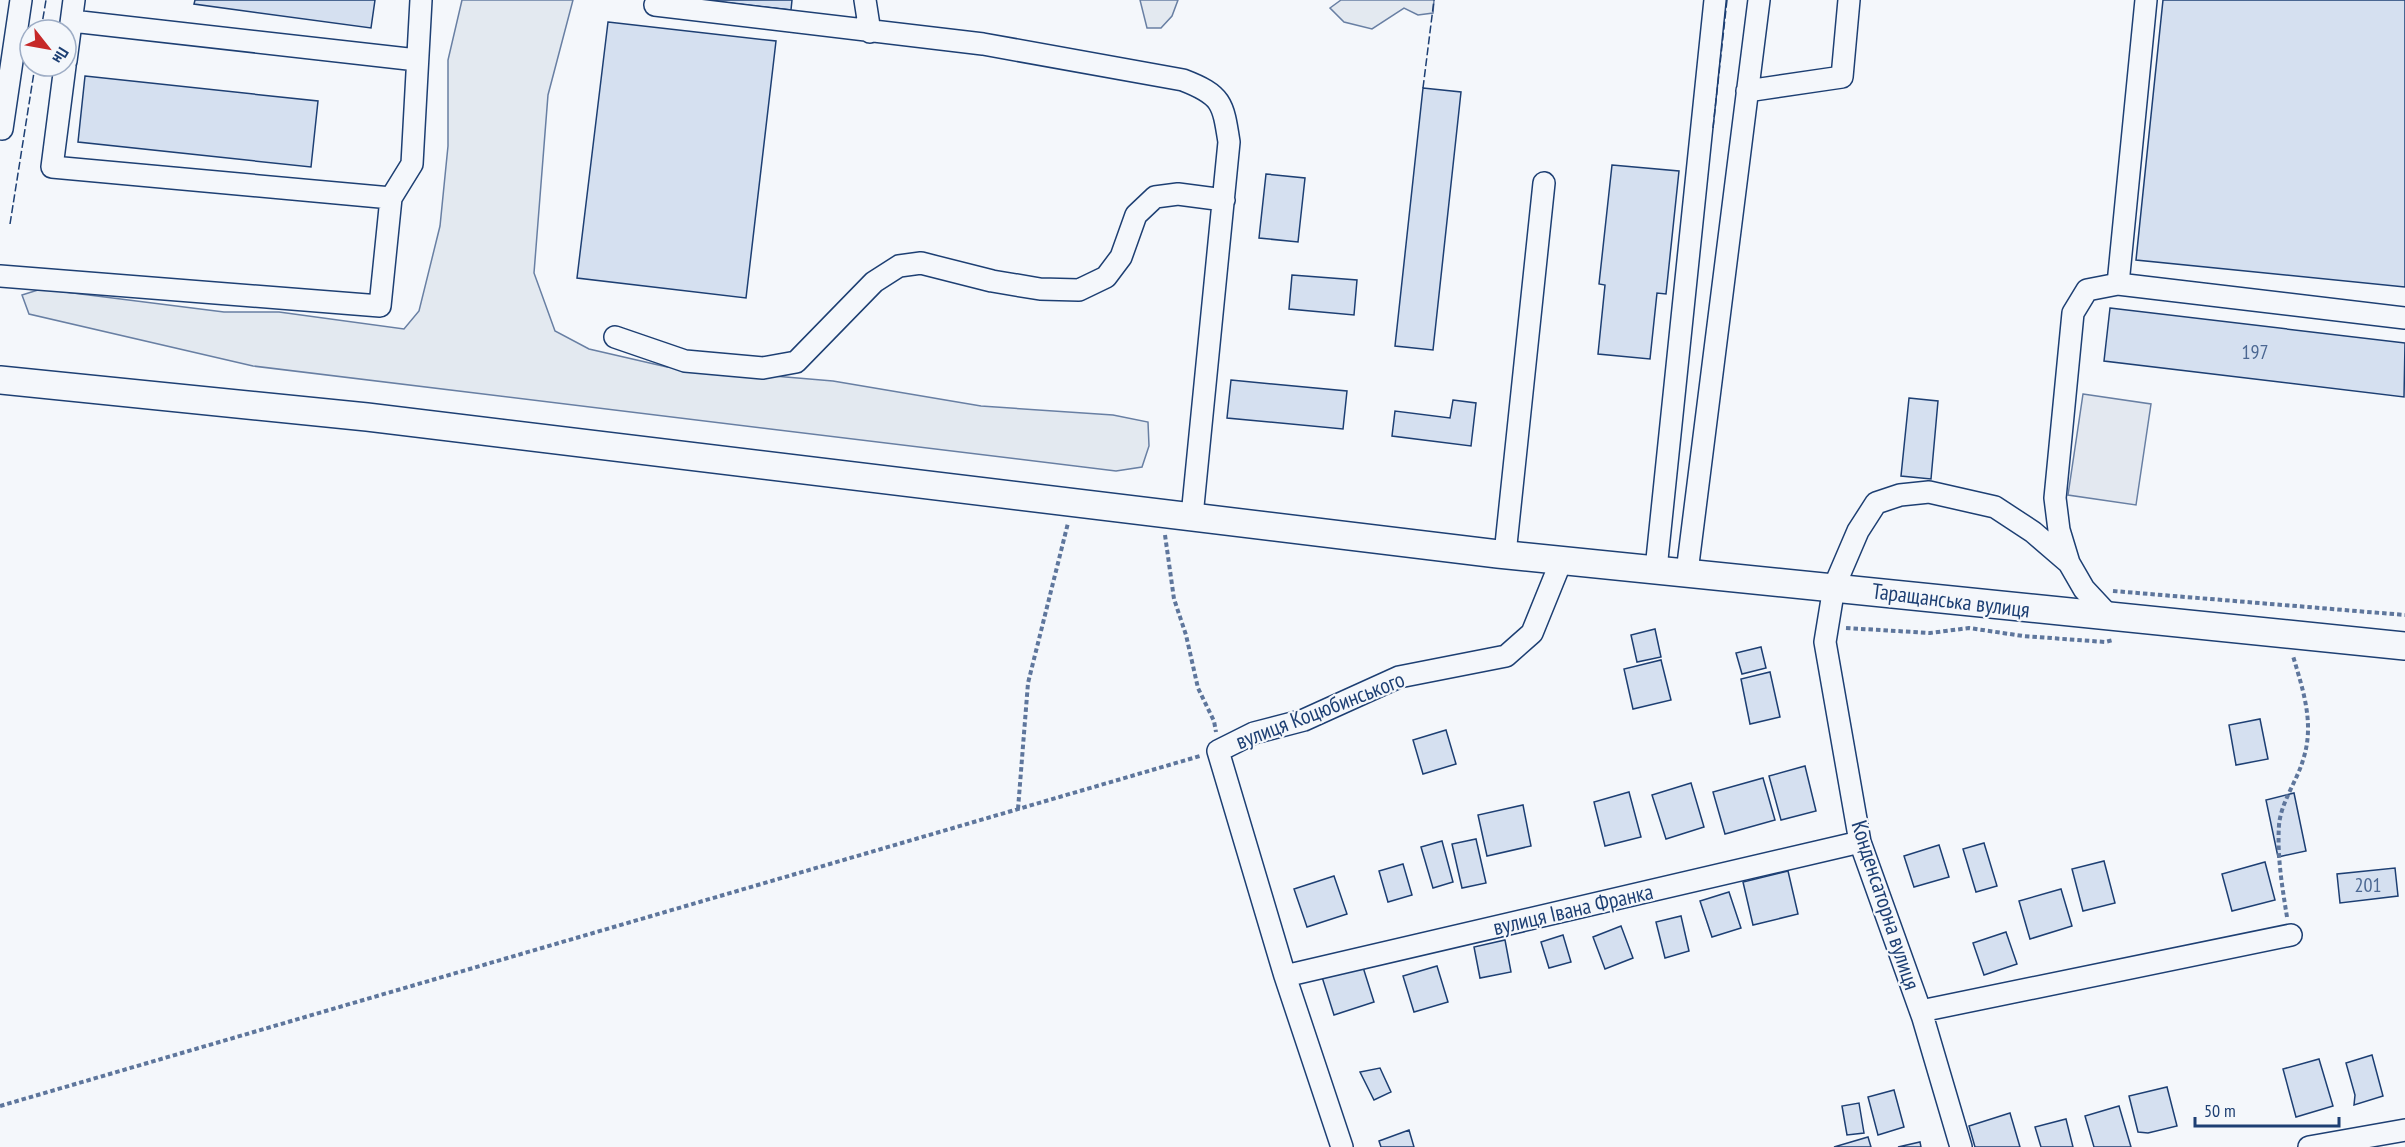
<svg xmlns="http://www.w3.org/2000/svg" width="2405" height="1147" font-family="'PT Sans Narrow',sans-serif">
  <rect width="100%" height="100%" fill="#f4f7fb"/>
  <path fill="#e3e9f0" stroke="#687fa3" stroke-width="1.5" d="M462,0H573L548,95L534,273L555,331L589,349L667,367L833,381L981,406L1113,415L1148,422L1149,446L1142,467L1116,471L253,366L29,314L22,295L41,289L224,312H279L404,329L419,311L440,226L448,146V60Z
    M1140,0H1178L1172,16L1161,28H1147Z
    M1341,0H1434L1433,13L1418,15L1404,8L1372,29L1344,22L1330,8Z"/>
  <path fill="#e3e8f0" stroke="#687fa3" stroke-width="1.5" d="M2083,394L2151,404L2136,505L2068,495Z"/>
  <path fill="#d5e0f0" stroke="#1d3f73" stroke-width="1.5" d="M195,0H375L371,28L194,4Z
    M704,0H792L791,10Z
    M2163,0H2405V287L2136,260Z
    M608,22L776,41L746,298L577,278Z
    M85,76L318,101L311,167L78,142Z
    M1423,88L1461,92L1433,350L1395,346Z
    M1612,165L1679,171L1666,294L1657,293L1650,359L1598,354L1605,285L1599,284Z
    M1266,174L1305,178L1298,242L1259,238Z
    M1292,275L1357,280L1354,315L1289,309Z
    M2110,308L2405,343L2404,397L2104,361Z
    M1231,380L1347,391L1343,429L1227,418Z
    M1909,398L1938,401L1931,479L1901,476Z
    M1453,400L1476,403L1471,446L1392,436L1395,411L1450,418Z
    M1655,629L1661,657L1637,662L1631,635Z
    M1761,647L1766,668L1742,674L1736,653Z
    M1661,660L1671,700L1633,709L1624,669Z
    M1770,672L1780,717L1750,724L1741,679Z
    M2260,719L2268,759L2236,765L2229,725Z
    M1446,730L1456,764L1423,774L1413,740Z
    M1805,766L1816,811L1781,820L1769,776Z
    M1763,778L1775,820L1725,834L1713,792Z
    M1691,783L1704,827L1666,839L1652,795Z
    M1629,792L1641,837L1605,846L1594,802Z
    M2294,793L2306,851L2278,857L2266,800Z
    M1523,805L1531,846L1487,856L1478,815Z
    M1476,839L1486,883L1462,888L1452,844Z
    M1442,841L1453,882L1433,888L1421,847Z
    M1984,843L1997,886L1976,892L1963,849Z
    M1939,845L1949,877L1914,887L1904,856Z
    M2104,861L2115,903L2083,911L2072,869Z
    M2265,862L2275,900L2232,911L2222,874Z
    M1403,864L1412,895L1388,902L1379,871Z
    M2395,868L2398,896L2340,903L2337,874Z
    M1788,871L1798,914L1753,925L1743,882Z
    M1334,876L1347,914L1307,927L1294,889Z
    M2061,889L2072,926L2030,939L2019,901Z
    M1729,892L1741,928L1712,937L1700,901Z
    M1681,916L1689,951L1665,958L1656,922Z
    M1621,926L1633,958L1605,969L1593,937Z
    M2006,932L2017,964L1984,975L1973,943Z
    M1563,935L1571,962L1549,968L1541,942Z
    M1505,940L1511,972L1480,978L1474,947Z
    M1362,964L1374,1002L1334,1015L1322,977Z
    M1437,966L1448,1002L1414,1012L1403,976Z
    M2372,1055L2383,1096L2354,1105L2355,1095L2346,1063Z
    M2319,1059L2333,1106L2296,1117L2283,1069Z
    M1380,1068L1391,1092L1374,1100L1360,1072Z
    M2167,1087L2177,1126L2148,1133L2138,1132L2129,1096Z
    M1894,1090L1904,1127L1878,1135L1868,1097Z
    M1859,1103L1864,1133L1847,1135L1842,1106Z
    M2119,1106L2131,1147H2094L2085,1116Z
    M2010,1113L2020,1147H1975L1969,1126Z
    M2066,1119L2073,1147H2041L2035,1127Z
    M1409,1130L1414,1147H1381L1379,1141Z
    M1868,1137L1871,1147H1834Z
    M1920,1142L1921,1147H1898Z"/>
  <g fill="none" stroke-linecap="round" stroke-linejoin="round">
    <defs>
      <path id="minor" d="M865,0L870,32
        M655,5L983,44L1183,80C1222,95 1223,103 1229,142L1192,516
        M72,21L417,60
        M66,61L74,0
        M1747,91L1842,77L1849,0
        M2,129L21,0
        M391,198L412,164L421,0
        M0,276L380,306L391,198L52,167L65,66
        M2118,284L2146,0
        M615,337L685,361L763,368L796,362L874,282L899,266L921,263L992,281L1040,289L1079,290L1106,277L1121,257L1136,215L1155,197L1178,194L1224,200
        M1505,554L1544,183
        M1656,569L1715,0
        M1687,572L1759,0
        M2111,618L2084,589L2069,563L2059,530L2055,498L2073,313L2087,290L2118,284L2405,318
        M1285,976L1860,842
        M1921,1011L2291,935
        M1342,1147L1285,976L1218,751L1254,733L1304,720L1399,677L1506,656L1532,633L1562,559
        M1961,1147L1923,1018L1860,842L1825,642L1834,587L1858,531L1876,503L1900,495L1929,492L1995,507L2033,532L2069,563
        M2309,1147L2405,1130"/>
      <path id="major" d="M0,380L367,417L1498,554L2405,646"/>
    </defs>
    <use href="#minor" stroke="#1d3f73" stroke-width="24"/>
    <use href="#major" stroke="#1d3f73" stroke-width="30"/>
    <path stroke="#5e769c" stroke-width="4" stroke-dasharray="4.5 3" stroke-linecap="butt" d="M1165,535L1174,599L1186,635L1198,688L1214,721L1216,732
      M2113,591L2405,615
      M1846,628L1930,633L1969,628L2023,636L2105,642L2113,640
      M1018,809L1028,683L1068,523
      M2287,917C2282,886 2277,856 2279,825C2281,802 2297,781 2303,760C2315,724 2303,690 2293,656
      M0,1106L1200,756"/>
    <use href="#minor" stroke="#f4f7fb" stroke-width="21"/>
    <use href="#major" stroke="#f4f7fb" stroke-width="27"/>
    <path stroke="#1d3f73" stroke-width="1.5" stroke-dasharray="8 3" stroke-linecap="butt" d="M41,30L46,0
      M1423,88L1434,0
      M1713,128L1727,0
      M10,224L35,66"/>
  </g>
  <g text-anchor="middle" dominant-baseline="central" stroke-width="4.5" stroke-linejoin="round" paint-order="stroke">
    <g font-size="20" fill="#4b6792">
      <text x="2255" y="352">197</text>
      <text x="2368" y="885">201</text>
    </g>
    <g font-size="22" fill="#1d3f73" stroke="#f4f7fb">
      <text transform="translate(1951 600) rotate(7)">Таращанська вулиця</text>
      <text transform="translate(1320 710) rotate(-21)">вулиця Коцюбинського</text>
      <text transform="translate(1886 905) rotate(72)">Конденсаторна вулиця</text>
      <text transform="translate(1573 909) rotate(-13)">вулиця Івана Франка</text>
    </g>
  </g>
  <g transform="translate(48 48) rotate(121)"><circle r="28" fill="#f4f7fb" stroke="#9eadc5" stroke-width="1.5"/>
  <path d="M0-4.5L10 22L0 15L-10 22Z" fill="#c62828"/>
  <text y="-9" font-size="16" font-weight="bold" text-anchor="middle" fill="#1d3f73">Пн</text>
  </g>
  <path d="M2195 1117v9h144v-9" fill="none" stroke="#1d3f73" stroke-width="3"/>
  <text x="2204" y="1117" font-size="18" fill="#1d3f73" stroke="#f4f7fb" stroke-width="4.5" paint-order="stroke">50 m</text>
</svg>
